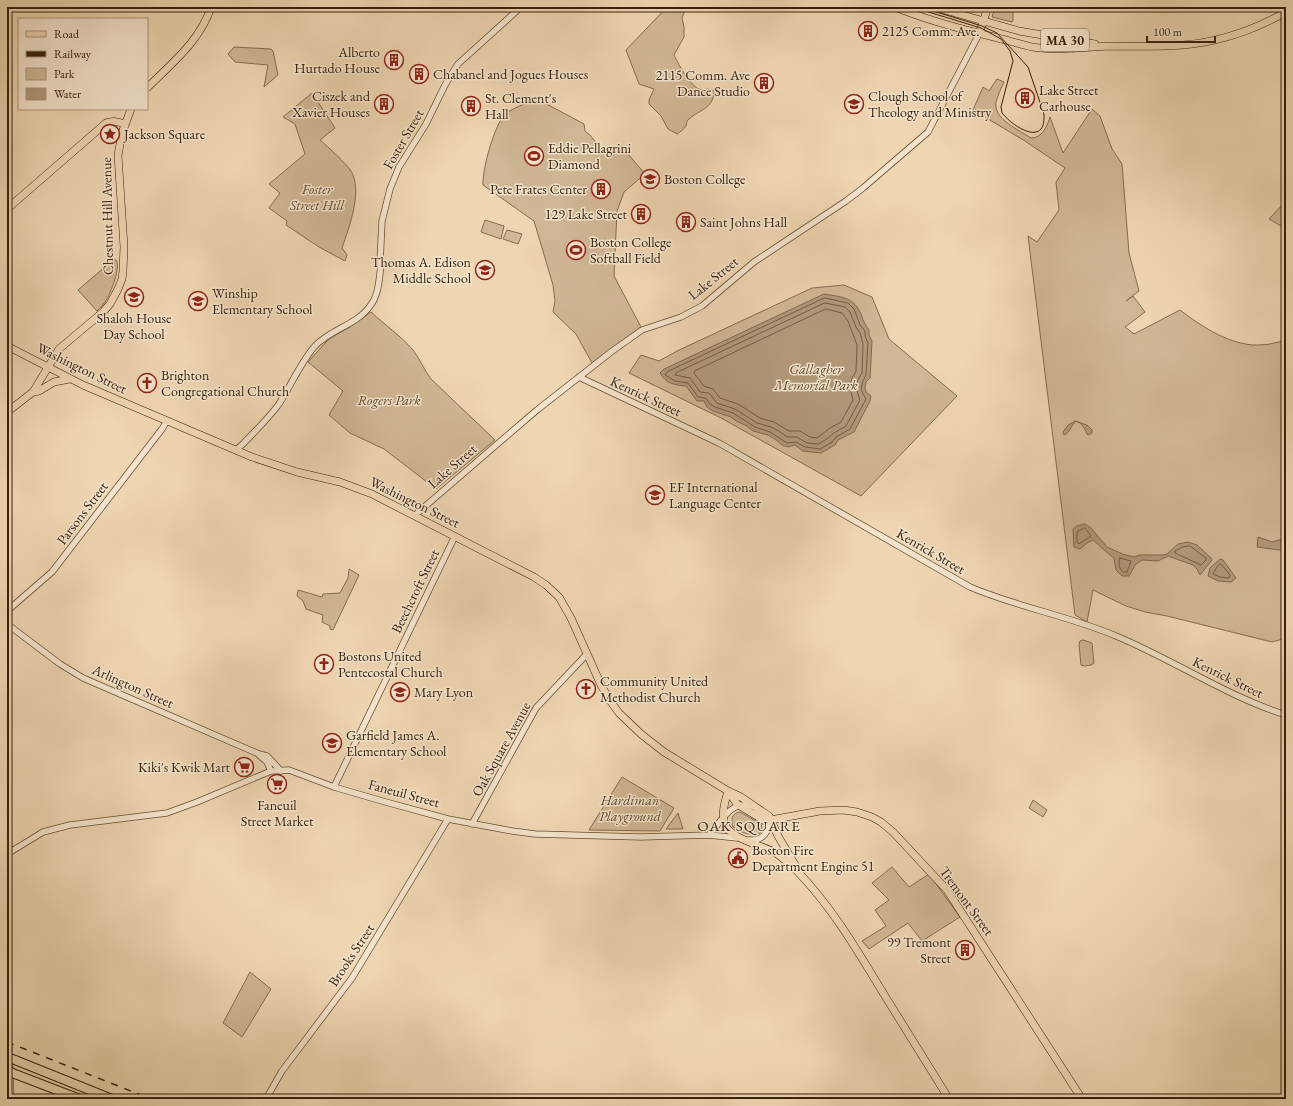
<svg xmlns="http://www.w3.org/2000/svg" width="1293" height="1106" font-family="'EB Garamond',serif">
  <rect width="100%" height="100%" fill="#efd6b2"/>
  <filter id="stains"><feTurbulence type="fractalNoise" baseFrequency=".005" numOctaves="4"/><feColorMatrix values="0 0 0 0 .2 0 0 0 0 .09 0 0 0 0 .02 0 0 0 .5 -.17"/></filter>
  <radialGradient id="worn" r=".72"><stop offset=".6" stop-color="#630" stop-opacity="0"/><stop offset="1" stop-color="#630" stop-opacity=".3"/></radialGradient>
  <path fill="#d0b795" stroke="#846c50" d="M667,7H686L682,18L684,27V37L674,55C677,62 691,87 699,89C704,91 708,87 714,91C714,109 698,110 688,120C686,122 687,123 686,126C684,129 680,132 677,134L668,129L661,116L649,104V100L654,89L639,84L626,50Z
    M995,7H1013V21L1012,22L992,17Z
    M234,47L271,49L273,51L278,75L264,87L268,65L235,62L228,54Z
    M997,79L1004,82C1001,88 998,95 996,102C993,119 1019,130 1031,138C1042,138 1047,127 1050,117L1063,153L1092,109L1100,116L1112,149L1122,164L1129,253L1139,291L1126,301L1133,296L1145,312L1125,327L1134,334L1180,310C1201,326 1225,342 1252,345C1259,345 1268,345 1274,343C1279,342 1281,341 1286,342V638L1272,642L1167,616L1145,612L1126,606L1093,590L1087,622L1075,615L1028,236L1037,242L1059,210L1056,182L1065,168L1025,141L973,110L983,87L989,91Z
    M312,93L335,128L320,140C328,147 346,163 351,171C363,191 349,227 342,248L347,255L345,261L319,247L286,225L287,221L269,208L280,193L269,184L305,154L295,124L283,117Z
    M533,100L541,101L584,124L585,131L590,135L602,150L613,156L621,146L645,174L624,192L617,211L614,276L641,327L592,363L576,334L553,312L555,301L553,285L534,221L483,185C482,170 494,126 505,114C510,110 526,103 533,100Z
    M1286,201V229L1269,219Z
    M485,220L504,226L501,239L481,232Z
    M507,230L522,234L518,244L503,239Z
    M113,260H116C121,268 111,291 107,299C104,304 100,308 97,311L78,290Z
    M844,285L872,297L889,339L957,396L861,496L721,418L629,373L641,355L659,361L677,351L812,288Z
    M371,312C385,325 401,336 413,350C420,359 424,370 431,379L495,440L436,489L384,449L350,433L329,415L343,391L308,362L326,342L332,337L350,327Z
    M349,569L359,575L333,630L330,629V626L322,622L323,615L306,609L303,601L297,596L298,590L322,597L323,594L340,593L348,578Z
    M1083,640L1092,643L1094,663L1091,665L1084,666L1081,665L1079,644L1080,641Z
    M622,777L674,808L660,831L589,830Z
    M1033,800L1047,810L1043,817L1029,808Z
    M740,812L761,824L762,828L760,833C752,837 740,832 733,827C730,820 732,813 740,812Z
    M678,813L683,829H666Z
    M892,867L909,887L929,874L960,917L922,941L908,923L869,949L862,941L886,926L875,910L889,900L872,883Z
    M250,972L271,989L242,1037L223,1023Z"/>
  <path fill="#b09879" stroke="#80684d" d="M824,294C840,297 852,296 860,312C863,319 864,324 869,330V335L872,341L870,378L866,382L865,388L866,392L871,396L870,401L854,432L838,440L835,445L821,453L803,451L795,445L788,447L782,445L775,439L768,435L753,431L747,426L738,422L731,417L713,411L707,407L704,401H697L686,386C675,385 666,384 660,373L664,369Z
    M1075,421L1087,425L1092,430V433L1088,435L1087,434C1085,429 1082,423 1076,421C1071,425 1070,433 1064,435L1063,432L1068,425Z
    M1085,524L1091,528L1107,547L1125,555L1135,557L1139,555H1162L1167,554L1178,544L1188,542L1197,545L1211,558L1212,560L1200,575L1197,569L1193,565L1168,556L1158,561L1142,560L1135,565L1129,576H1122L1116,570L1114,558L1111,556L1093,540L1087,543L1080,549L1074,547L1073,529L1077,526Z
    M1258,537L1272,542L1286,538V551L1257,547Z
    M1220,559L1223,560L1236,578L1231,582L1218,581L1208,576L1210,568Z"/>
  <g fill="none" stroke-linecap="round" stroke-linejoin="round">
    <path stroke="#745c42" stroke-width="1" d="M825,298L848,303L854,309L860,325L865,331V336L868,343L866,375L863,381L861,388L863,394L866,399L850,429L836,437L832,442L820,449L805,447L796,442L787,443L770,432L755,427L733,413L715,407L710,404L706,398L698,397L688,383L675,381L665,375L667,372Z
      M825,303L845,307L850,312L856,327L860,333L863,344L862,373L858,380L856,388L860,400L846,426L834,433L828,438L819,444L807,443L797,437H787L779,431L771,427L757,423L735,409L717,403L709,393L700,392L690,378L675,375L676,373Z
      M826,309L842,313L848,321L857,345L856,371L852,378L850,388L853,400L841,422L830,428L817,438L810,437L800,431H789L774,422L760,418L738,404L720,398L713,389L704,386L694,373L695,371Z
      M1085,528L1091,536L1079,544L1077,542V532Z
      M1190,546L1206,558V560L1201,565L1175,553V551L1182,547Z
      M1120,558L1131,561L1127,572H1123C1119,569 1118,563 1120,558Z
      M1221,564L1230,575L1229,578L1220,577L1213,574L1217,567Z"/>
    <defs>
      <path id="minor" d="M579,377L719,443L970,587C1017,607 1069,616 1116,636C1174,660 1226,696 1286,715
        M236,450L243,444C255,431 269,418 279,404C291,385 300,364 314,347C330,329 357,325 370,306C379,295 379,279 381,265L380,263L382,221L390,189L399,167L426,124L445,85L458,64L521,7
        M415,515L537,410L611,352L642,330L681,317L702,306L754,262L846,201L863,188L928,132L979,34
        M7,611L52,572L162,429L167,421
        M7,624L60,664L83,678L259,754L267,756L281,771
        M259,755L267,762L271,771
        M334,787L455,536
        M472,824L536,708L587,654
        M709,835C722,821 730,800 753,806
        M748,840C763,841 767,834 771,820
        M7,854L43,832L70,825L167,813L197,802L271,771L289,770L334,787L382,801L448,819L512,831L535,834L641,837L709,835L737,838
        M7,1004L11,1099
        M266,1099L282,1071L352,978L448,819"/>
      <path id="major" d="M895,7C927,20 960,29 994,37C1006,40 1019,44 1032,47C1057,51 1085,47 1110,46C1135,46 1159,47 1183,45C1220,42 1254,30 1286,12
        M934,7L1019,31L1095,44
        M979,34L988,7
        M147,88C171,64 201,40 211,7
        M7,209L106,123C113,120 118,122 125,124
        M7,346L83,385L252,457L297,472L340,482L372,494L534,577L546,585L559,597L571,618L601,685L611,702L619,713L641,734L664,752L728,791L741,797L769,816L778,836L801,875
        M33,392L39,391L54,382L70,379
        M7,412L33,392L59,349L103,312L110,304L118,289L122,279L123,271L124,247L118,155L122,133L131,109
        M728,791L737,804L765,821L820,811L843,810L857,812L872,817L881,822L893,832L947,890L1082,1099
        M728,791C725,802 721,813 725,824C730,839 762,845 776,853C783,858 790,865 797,871C833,908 858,952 885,996C907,1031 928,1065 949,1099"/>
      <path id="highway" d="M15,1060L112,1099
        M15,1074L80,1099"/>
    </defs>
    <use href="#minor" stroke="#654e34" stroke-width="7"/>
    <use href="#major" stroke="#37200a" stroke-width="8"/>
    <use href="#highway" stroke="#37200a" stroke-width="10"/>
    <use href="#minor" stroke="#f5e4cd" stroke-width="5.5"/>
    <use href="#major" stroke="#efd6b2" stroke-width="7"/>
    <use href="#highway" stroke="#efd6b2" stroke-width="8"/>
    <path stroke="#37200a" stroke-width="1" d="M912,7L981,28L1001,39L1010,51L1013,61L1001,107L1002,113C1013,127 1046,148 1044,114L1028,67L997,33L982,26L920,7"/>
    <path stroke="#37200a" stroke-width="1.5" stroke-dasharray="7 7" stroke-linecap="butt" d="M7,1042L151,1099"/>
    <defs>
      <path id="highway-bridge" d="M7,1057L15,1060
        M7,1070L15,1074"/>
    </defs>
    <use href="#highway-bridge" stroke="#37200a" stroke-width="10" stroke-linecap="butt"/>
    <use href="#highway-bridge" stroke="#efd6b2" stroke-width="8"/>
  </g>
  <defs>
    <symbol id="building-ring" viewBox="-11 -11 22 22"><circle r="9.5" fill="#f5e4cd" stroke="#8f2418" stroke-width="1.5"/><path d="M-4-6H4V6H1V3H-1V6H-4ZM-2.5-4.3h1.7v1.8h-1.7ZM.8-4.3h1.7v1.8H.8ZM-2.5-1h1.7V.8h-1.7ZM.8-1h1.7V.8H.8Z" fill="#8f2418"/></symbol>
    <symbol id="university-ring" viewBox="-11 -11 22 22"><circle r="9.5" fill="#f5e4cd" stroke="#8f2418" stroke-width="1.5"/><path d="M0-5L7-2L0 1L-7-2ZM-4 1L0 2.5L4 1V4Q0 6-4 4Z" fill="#8f2418"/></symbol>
    <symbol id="sight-ring" viewBox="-11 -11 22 22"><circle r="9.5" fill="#f5e4cd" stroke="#8f2418" stroke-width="1.5"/><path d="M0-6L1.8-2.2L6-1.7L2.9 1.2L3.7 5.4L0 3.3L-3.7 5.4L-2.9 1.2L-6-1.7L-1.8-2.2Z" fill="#8f2418"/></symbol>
    <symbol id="stadium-ring" viewBox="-11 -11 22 22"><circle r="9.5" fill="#f5e4cd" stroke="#8f2418" stroke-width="1.5"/><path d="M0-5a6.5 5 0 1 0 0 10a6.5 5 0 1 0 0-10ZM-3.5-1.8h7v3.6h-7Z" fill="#8f2418"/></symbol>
    <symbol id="school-ring" viewBox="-11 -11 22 22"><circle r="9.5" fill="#f5e4cd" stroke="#8f2418" stroke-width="1.5"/><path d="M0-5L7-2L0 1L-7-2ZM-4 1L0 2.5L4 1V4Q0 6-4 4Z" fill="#8f2418"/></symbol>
    <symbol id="church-ring" viewBox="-11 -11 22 22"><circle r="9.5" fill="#f5e4cd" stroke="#8f2418" stroke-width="1.5"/><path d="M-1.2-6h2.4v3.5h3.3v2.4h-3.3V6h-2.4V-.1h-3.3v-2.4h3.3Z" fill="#8f2418"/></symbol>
    <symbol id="supermarket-ring" viewBox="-11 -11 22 22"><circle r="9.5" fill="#f5e4cd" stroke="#8f2418" stroke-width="1.5"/><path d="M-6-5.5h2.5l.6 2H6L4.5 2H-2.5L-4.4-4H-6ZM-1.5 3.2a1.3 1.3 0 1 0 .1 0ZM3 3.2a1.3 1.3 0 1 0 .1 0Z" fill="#8f2418"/></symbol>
    <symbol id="civic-ring" viewBox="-11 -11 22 22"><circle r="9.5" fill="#f5e4cd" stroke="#8f2418" stroke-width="1.5"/><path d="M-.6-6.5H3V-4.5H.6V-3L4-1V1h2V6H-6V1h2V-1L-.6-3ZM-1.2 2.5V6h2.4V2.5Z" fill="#8f2418"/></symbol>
  </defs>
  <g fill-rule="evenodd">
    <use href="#building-ring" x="857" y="20" width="22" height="22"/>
    <use href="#building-ring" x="383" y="49" width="22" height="22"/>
    <use href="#building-ring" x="408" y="63" width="22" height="22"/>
    <use href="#building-ring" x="753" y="72" width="22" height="22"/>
    <use href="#building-ring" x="1014" y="87" width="22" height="22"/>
    <use href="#building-ring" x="373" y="93" width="22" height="22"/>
    <use href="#university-ring" x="843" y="93" width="22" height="22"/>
    <use href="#building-ring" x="460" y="95" width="22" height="22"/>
    <use href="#sight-ring" x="99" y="123" width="22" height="22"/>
    <use href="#stadium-ring" x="523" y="145" width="22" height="22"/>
    <use href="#university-ring" x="639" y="168" width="22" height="22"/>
    <use href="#building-ring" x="590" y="178" width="22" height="22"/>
    <use href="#building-ring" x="630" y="203" width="22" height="22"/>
    <use href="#building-ring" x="675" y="211" width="22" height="22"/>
    <use href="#stadium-ring" x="565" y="239" width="22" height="22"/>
    <use href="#school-ring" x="474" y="259" width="22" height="22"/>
    <use href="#school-ring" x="123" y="286" width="22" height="22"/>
    <use href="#school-ring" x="187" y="290" width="22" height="22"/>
    <use href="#church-ring" x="136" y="372" width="22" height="22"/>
    <use href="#school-ring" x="644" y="484" width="22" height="22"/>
    <use href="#church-ring" x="313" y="653" width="22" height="22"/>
    <use href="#church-ring" x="575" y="678" width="22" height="22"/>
    <use href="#school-ring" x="389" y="681" width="22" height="22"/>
    <use href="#school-ring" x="321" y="732" width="22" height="22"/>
    <use href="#supermarket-ring" x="233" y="756" width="22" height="22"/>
    <use href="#supermarket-ring" x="266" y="773" width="22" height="22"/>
    <use href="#civic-ring" x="727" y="847" width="22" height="22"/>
    <use href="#building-ring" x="954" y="939" width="22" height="22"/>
  </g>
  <g text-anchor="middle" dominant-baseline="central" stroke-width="3" stroke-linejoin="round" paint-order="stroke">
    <rect fill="#f5e4cd" stroke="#705b44" stroke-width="1" x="1041" y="29" width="48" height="22" rx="3"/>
    <g font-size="13" font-weight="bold" fill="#37200a">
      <text x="1065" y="40">MA 30</text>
    </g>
    <g font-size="14" fill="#37200a" stroke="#f5e4cd" text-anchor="start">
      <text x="882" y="31">2125 Comm. Ave.</text>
      <text x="380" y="52" text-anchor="end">Alberto<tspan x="380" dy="16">Hurtado House</tspan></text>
      <text x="433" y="74">Chabanel and Jogues Houses</text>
      <text x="750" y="75" text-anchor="end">2115 Comm. Ave<tspan x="750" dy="16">Dance Studio</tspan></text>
      <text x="1039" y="90">Lake Street<tspan x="1039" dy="16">Carhouse</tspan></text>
      <text x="370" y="96" text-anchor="end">Ciszek and<tspan x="370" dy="16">Xavier Houses</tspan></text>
      <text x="868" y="96">Clough School of<tspan x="868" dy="16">Theology and Ministry</tspan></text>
      <text x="485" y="98">St. Clement's<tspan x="485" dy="16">Hall</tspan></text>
      <text x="124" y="134">Jackson Square</text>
      <text x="548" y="148">Eddie Pellagrini<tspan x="548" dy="16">Diamond</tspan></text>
      <text x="664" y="179">Boston College</text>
      <text x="587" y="189" text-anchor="end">Pete Frates Center</text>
      <text x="627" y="214" text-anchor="end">129 Lake Street</text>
      <text x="700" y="222">Saint Johns Hall</text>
      <text x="590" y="242">Boston College<tspan x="590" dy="16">Softball Field</tspan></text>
      <text x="471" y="262" text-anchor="end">Thomas A. Edison<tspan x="471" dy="16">Middle School</tspan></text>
      <text x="212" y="293">Winship<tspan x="212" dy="16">Elementary School</tspan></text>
      <text x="134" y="318" text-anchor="middle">Shaloh House<tspan x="134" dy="16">Day School</tspan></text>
      <text x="161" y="375">Brighton<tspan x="161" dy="16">Congregational Church</tspan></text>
      <text x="669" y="487">EF International<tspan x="669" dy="16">Language Center</tspan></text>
      <text x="338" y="656">Bostons United<tspan x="338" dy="16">Pentecostal Church</tspan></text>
      <text x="600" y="681">Community United<tspan x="600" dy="16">Methodist Church</tspan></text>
      <text x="414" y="692">Mary Lyon</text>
      <text x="346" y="735">Garfield James A.<tspan x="346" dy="16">Elementary School</tspan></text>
      <text x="230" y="767" text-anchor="end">Kiki's Kwik Mart</text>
      <text x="277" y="805" text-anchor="middle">Faneuil<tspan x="277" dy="16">Street Market</tspan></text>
      <text x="752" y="850">Boston Fire<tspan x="752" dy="16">Department Engine 51</tspan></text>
      <text x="951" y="942" text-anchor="end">99 Tremont<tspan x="951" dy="16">Street</tspan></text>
    </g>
    <g font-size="14" fill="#37200a" stroke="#f5e4cd">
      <text transform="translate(403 139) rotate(-60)">Foster Street</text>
      <text transform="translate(107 216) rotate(-91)">Chestnut Hill Avenue</text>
      <text transform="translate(713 278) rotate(-39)">Lake Street</text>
      <text transform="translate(82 368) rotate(26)">Washington Street</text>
      <text transform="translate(646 396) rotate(25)">Kenrick Street</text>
      <text transform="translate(452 466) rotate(-41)">Lake Street</text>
      <text transform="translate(415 502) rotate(26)">Washington Street</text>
      <text transform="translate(82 513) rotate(-53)">Parsons Street</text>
      <text transform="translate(931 551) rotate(30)">Kenrick Street</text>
      <text transform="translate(415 591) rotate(-64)">Beechcroft Street</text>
      <text transform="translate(1228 677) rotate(26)">Kenrick Street</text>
      <text transform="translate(133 686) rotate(24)">Arlington Street</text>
      <text transform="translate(501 749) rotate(-61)">Oak Square Avenue</text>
      <text transform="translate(404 793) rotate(15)">Faneuil Street</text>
      <text transform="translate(967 901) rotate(54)">Tremont Street</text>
      <text transform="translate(351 955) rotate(-57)">Brooks Street</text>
    </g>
    <g font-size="14" font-style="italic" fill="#5d462d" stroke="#f5e4cd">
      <text x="317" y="189">Foster<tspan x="317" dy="16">Street Hill</tspan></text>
      <text x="816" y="369">Gallagher<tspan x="816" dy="16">Memorial Park</tspan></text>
      <text x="389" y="400">Rogers Park</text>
      <text x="630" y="800">Hardiman<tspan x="630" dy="16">Playground</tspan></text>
    </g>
    <g font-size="15" letter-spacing="1" fill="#37200a" stroke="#f5e4cd">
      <text x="749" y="825">OAK SQUARE</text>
    </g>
  </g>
  <rect width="1293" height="1106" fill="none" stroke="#efd6b2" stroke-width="24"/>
  <rect x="8" y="8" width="1277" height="1090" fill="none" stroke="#37200a" stroke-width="2"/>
  <rect x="12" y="12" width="1269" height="1082" fill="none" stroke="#37200a"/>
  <rect x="18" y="18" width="130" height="92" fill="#f5e4cd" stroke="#a9967f"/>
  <rect x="26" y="31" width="20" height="6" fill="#efd6b2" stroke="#a9967f"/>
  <text x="54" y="38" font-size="12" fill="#37200a">Road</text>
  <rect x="26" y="51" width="20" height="6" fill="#37200a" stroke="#a9967f"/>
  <text x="54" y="58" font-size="12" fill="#37200a">Railway</text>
  <rect x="26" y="68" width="20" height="12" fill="#d0b795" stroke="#a9967f"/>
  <text x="54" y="78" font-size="12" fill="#37200a">Park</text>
  <rect x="26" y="88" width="20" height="12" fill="#b09879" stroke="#a9967f"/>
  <text x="54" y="98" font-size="12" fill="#37200a">Water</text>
  <path d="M1147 36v6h68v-6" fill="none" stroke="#37200a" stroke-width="2"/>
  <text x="1153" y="36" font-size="12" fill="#37200a" stroke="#f5e4cd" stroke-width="3" paint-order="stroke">100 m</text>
  <rect width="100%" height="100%" filter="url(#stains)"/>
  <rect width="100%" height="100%" fill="url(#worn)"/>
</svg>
